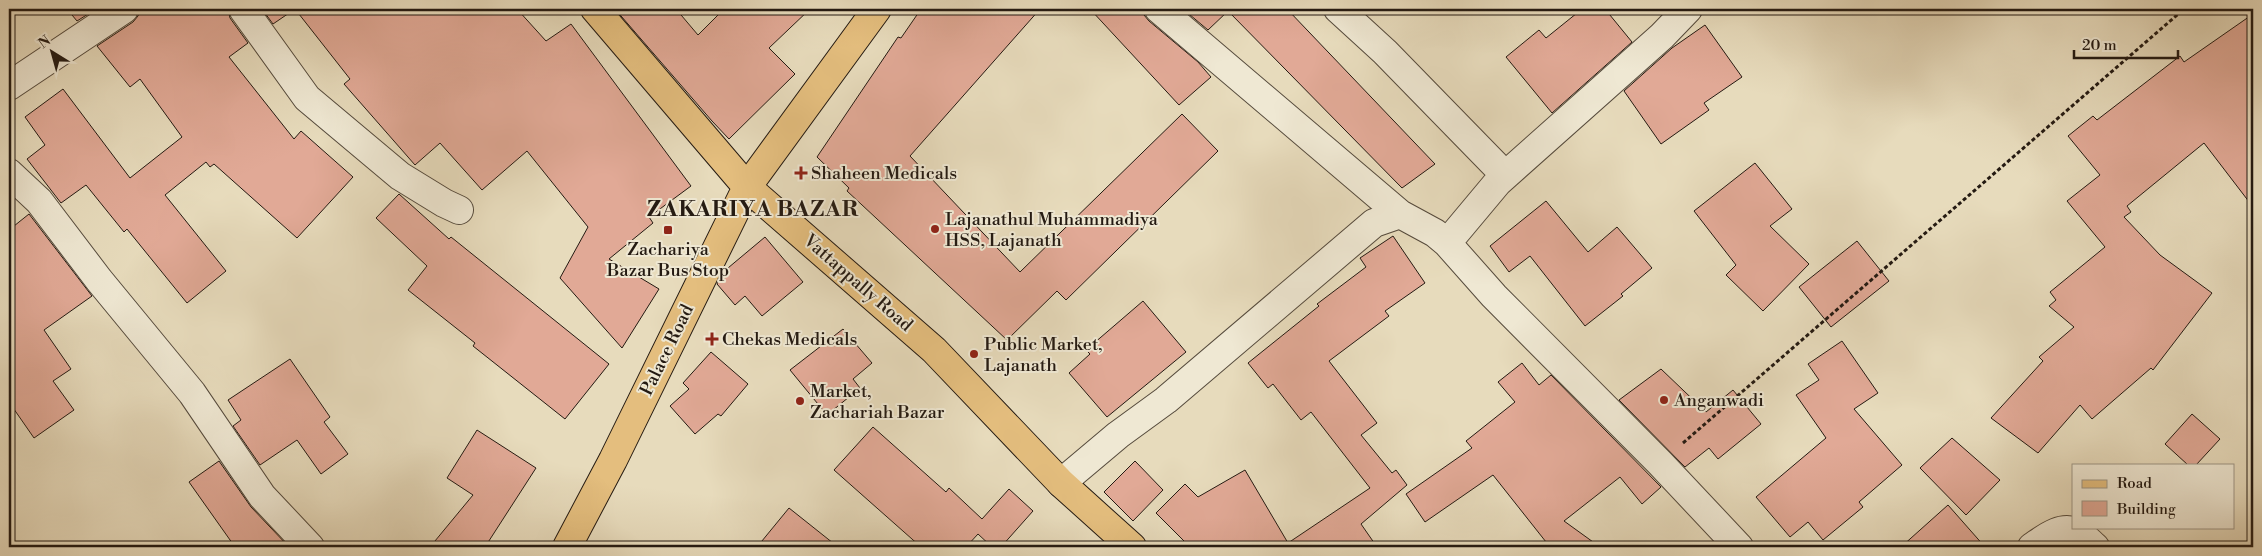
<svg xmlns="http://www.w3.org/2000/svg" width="2262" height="556" font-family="'Libre Bodoni',serif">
  <rect width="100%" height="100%" fill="#e7dbbc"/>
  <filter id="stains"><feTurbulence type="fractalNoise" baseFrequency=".004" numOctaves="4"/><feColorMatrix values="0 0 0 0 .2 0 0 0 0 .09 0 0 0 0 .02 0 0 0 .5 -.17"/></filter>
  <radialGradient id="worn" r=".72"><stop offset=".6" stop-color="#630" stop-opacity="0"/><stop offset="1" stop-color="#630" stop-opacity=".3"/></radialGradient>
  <path fill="#e1a996" stroke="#241a12" d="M67,9H96L77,21Z
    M140,9H228L230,18L248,43L229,57L294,139L301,131L353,177L297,238L214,164L210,167L206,162L165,195L226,271L187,303L127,229L124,232L86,185L61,203L27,159L45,145L25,117L63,89L130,178L182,137L140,79L130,87L97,46L133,22L138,16Z
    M262,9H295L273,24Z
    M295,9H517L546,41L571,24L691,186L649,217L653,223L609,259L659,289L622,348L560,278L588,227L527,151L482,190L440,143L415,165L344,84L350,79Z
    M615,9H676L698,35L724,9H810L769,48L795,74L729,139L712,121Z
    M921,9H1040L910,156L1020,272L1182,114L1218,151L1066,300L1057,291L1007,340L847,191L849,188L817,157L898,37L901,38Z
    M1090,9H1144V15L1149,21L1198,62L1211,77L1179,105Z
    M1183,9H1287L1435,164L1402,188L1228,11L1208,30Z
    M1582,9H1605L1632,42L1552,113L1506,57L1539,30L1546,38Z
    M2253,14V207L2204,143L2127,206L2131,212L2124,217L2160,255L2212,293L2153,370L2151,368L2092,419L2080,405L2038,453L1991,418L2043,361L2039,357L2074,327L2049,306L2056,300L2050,292L2105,247L2067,201L2100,175L2068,136L2093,116L2097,120L2180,56L2184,62Z
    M1705,25L1742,77L1704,103L1709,110L1661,144L1624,91L1672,48Z
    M1755,163L1792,209L1770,226L1809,264L1763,311L1726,275L1736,265L1694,211Z
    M399,194L449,239L451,237L609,364L565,419L473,346L475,343L408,290L427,266L376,218Z
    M1546,201L1588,252L1617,227L1652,268L1621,294L1623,296L1585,326L1530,256L1509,272L1490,246Z
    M29,214L92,296L44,330L71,369L53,381L74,410L34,438L9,402V230Z
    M1393,236L1425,283L1385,311L1389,316L1329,361L1377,423L1361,435L1392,473L1396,470L1407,485L1361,524L1377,547H1190L1156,513L1185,484L1198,497L1245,470L1288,543L1370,488L1311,412L1301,420L1273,384L1268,388L1248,363L1319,306L1317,304L1366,267L1360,258Z
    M765,237L803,282L762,316L745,296L735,305L717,284L722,273Z
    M1857,241L1889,281L1831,327L1799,287Z
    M1143,301L1186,352L1107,417L1069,373L1090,354L1086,350Z
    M843,329L872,363L853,379L860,388L827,415L790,370Z
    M1842,341L1878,393L1854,409L1902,465L1859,502L1863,507L1823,540L1808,522L1790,537L1756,497L1826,438L1796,395L1819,380L1808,364Z
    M711,352L748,384L721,416L718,414L695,434L670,406L689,389L683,383Z
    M290,359L330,417L324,422L348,454L321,474L297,440L260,465L233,426L241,420L228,400Z
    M1522,363L1539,385L1551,375L1661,487L1642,504L1620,477L1564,521L1600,547H1550L1493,475L1425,522L1406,494L1472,448L1466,441L1515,402L1498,382Z
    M1661,369L1706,412L1733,390L1761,424L1718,459L1709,448L1685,467L1619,400Z
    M2192,414L2220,439L2196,465H2188L2165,444Z
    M873,427L946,492L949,488L982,519L1009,489L1033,511L1001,547H992L978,534L966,547H921L834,470Z
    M477,430L536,468L485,547H430L473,495L447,478Z
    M1952,438L2000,480L1966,515L1920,468Z
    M219,461L251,507L289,547H235L189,482Z
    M1135,461L1163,490L1133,521L1104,492Z
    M1948,505L1985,547H1901Z
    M789,508L838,547H757Z"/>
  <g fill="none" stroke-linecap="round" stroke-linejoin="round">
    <defs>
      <path id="minor" d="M243,9L307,98L400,176L444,203L459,210
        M1159,9L1400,214
        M1338,9L1385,52L1505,175
        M9,86L124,9
        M9,173L39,201L99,280L192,393L262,496L310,547
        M1447,243L1494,296L1660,463L1739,547
        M1061,483L1118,435L1166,400L1374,223L1400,214L1435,233L1447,243L1498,182L1662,36L1688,9
        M2032,547C2044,539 2060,525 2076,532C2083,534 2090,543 2095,547"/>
      <path id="major" d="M595,9L747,187L934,350L1061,483L1132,547
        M567,547L613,460L747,187L877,9"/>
    </defs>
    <use href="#minor" stroke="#554a3c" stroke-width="30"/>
    <use href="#major" stroke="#241a12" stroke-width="30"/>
    <path stroke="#241a12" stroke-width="3" stroke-dasharray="4 2.5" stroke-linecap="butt" d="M1683,443L2184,9"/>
    <use href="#minor" stroke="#efe8d3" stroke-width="28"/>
    <use href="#major" stroke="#e4be7e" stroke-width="28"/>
  </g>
  <g fill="#8f2418" stroke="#efe8d3" stroke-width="2">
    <path d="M798.5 165.5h5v5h5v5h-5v5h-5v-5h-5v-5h5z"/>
    <circle cx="935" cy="229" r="5"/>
    <rect x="663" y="225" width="10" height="10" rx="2.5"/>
    <path d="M709.5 331.5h5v5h5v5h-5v5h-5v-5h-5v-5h5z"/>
    <circle cx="974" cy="354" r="5"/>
    <circle cx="1664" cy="400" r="5"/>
    <circle cx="800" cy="401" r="5"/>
  </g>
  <g text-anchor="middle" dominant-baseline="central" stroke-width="4" stroke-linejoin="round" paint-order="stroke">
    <g font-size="18" fill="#241a12" stroke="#efe8d3" text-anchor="start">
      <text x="811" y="173">Shaheen Medicals</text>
      <text x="945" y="219">Lajanathul Muhammadiya<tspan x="945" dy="21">HSS, Lajanath</tspan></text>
      <text x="668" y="249" text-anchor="middle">Zachariya<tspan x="668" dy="21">Bazar Bus Stop</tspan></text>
      <text x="722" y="339">Chekas Medicals</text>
      <text x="984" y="344">Public Market,<tspan x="984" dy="21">Lajanath</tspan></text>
      <text x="810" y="391">Market,<tspan x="810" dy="21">Zachariah Bazar</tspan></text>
      <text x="1674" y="400">Anganwadi</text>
    </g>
    <g font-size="18" fill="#241a12" stroke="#efe8d3">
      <text transform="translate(858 283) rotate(41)">Vattappally Road</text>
      <text transform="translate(667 350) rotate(-64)">Palace Road</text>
    </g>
    <g font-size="22" font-weight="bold" letter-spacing="1" fill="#241a12" stroke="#efe8d3">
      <text x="753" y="209">ZAKARIYA BAZAR</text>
    </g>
  </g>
  <rect width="2262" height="556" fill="none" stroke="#e7dbbc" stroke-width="30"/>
  <rect x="10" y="10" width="2242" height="536" fill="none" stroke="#241a12" stroke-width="2.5"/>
  <rect x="15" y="15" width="2232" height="526" fill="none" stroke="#241a12"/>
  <rect x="2072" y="464" width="162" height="65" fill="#efe8d3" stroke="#9e9686"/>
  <rect x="2082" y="480" width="25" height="8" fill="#e4be7e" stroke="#9e9686"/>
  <text x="2117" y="488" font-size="15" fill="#241a12">Road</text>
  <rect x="2082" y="501" width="25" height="15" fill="#e1a996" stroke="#9e9686"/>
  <text x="2117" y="514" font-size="15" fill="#241a12">Building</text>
  <g transform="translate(52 52) rotate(323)" stroke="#efe8d3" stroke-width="4" paint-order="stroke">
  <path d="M0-4L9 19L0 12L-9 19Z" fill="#241a12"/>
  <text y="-8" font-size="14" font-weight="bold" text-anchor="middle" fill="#241a12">N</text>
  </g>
  <path d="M2074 50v8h104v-8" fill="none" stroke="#241a12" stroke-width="2.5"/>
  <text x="2082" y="50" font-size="15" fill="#241a12" stroke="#efe8d3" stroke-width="4" paint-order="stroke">20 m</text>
  <rect width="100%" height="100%" filter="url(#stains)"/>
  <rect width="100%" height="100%" fill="url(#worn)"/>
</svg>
